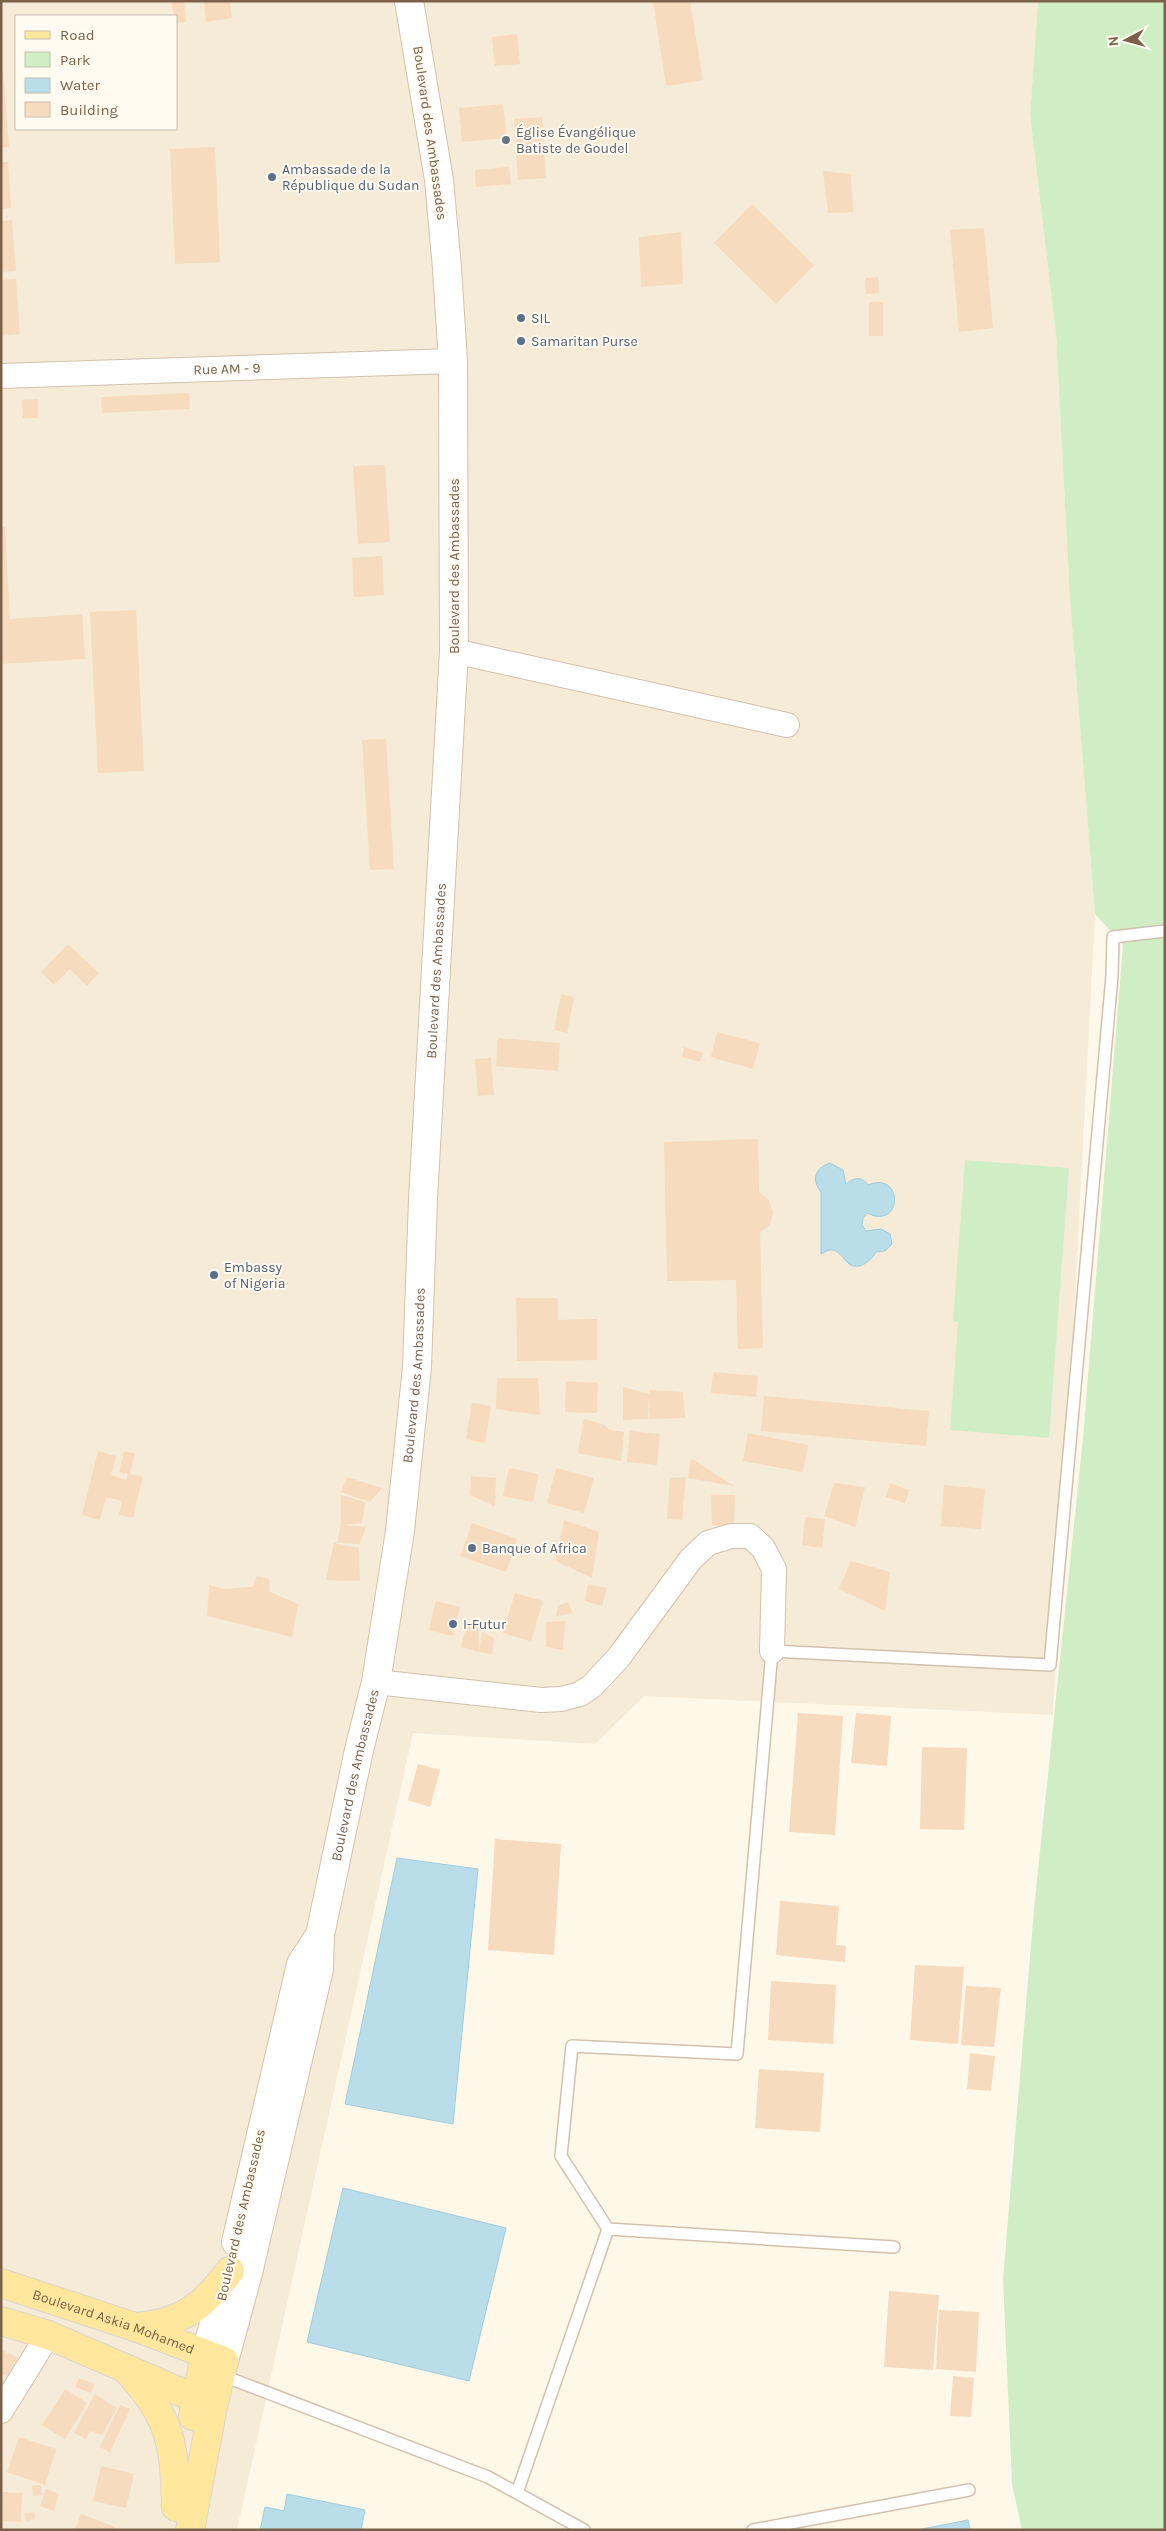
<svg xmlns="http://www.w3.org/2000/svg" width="1166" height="2531" font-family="Karla,sans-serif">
  <rect width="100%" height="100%" fill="#fef8e8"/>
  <path fill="#f6ebd6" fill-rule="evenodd" d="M1,1H1038L1030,116L1056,335L1070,600L1095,914L1053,1715L644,1696L595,1744L413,1733L237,2530H1ZM16,16H176V129H16Z"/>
  <path fill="#d0eec5" d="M1038,1H1165V2530H1022L1012,2484L1003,2279L1034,1909L1083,1438L1123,945L1095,914L1070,600L1056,335L1030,115Z
    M965,1160L1069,1168L1049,1438L950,1430L958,1322L953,1321Z"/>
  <path fill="#baddea" stroke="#a0ccdd" d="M830,1163L843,1170L846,1184C854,1177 862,1176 868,1185C904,1170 903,1231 867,1213L863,1218L862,1225L866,1231L881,1229L890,1234L892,1244L885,1251L876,1252C871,1261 857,1273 847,1262C838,1253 836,1245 821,1254V1192C811,1180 815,1168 830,1163Z
    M397,1858L478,1869L453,2124L345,2104Z
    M343,2188L506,2228L469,2381L307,2342Z
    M287,2494L365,2510L361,2530H260L265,2507L284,2511Z
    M968,2520L970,2530H917Z"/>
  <path fill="#f6dbbe" d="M171,1H184L186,22L176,23Z
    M204,1H230L232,18L206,22Z
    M653,1H690L703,80L666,86Z
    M517,34L520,64L495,66L492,37Z
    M3,71L9,147L1,148V72Z
    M503,104L507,138L462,142L459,108Z
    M542,117L546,178L518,180L514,119Z
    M215,147L220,262L175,264L170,149Z
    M1,162H8L11,208L1,209Z
    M509,167L511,184L476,187L475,170Z
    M823,171L851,174L853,212L828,213Z
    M752,204L814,265L776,304L714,243Z
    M12,220L16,271L1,272V221Z
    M984,228L993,328L959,332L950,230Z
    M681,232L683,284L641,287L639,237Z
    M878,277L879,293L866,294L865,278Z
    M16,279L20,334L1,336V280Z
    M869,302H883V336H869Z
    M189,393L190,409L102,413L101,397Z
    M38,399V418H23L22,400Z
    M385,465L390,542L358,544L353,466Z
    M1,527H5L10,619L82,614L85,659L1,664Z
    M382,556L384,595L354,597L352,558Z
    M136,610L144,771L98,773L90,612Z
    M386,739L394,869L370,870L362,740Z
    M68,944L99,973L87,986L70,969L54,985L41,972Z
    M561,994L574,997L567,1033L554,1030Z
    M717,1032L760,1043L753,1069L711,1057Z
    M498,1038L560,1043L558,1071L496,1066Z
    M684,1047L703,1053L700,1062L682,1057Z
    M491,1058L494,1095L478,1096L475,1059Z
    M758,1139L759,1192L769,1200L773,1213L770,1225L760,1233L763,1348L738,1349L736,1280L667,1281L664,1142Z
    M516,1298H558V1320L597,1319V1360L517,1361Z
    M713,1372L758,1376L756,1397L711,1393Z
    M497,1378H538L540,1415L496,1409Z
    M566,1381L598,1383L597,1413L565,1412Z
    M623,1387L650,1394L649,1390L683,1392L685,1418L650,1419L649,1396L648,1419L623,1420Z
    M764,1396L929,1411L926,1446L761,1431Z
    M472,1403L491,1406L485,1443L466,1439Z
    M584,1419L605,1425L609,1430L624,1432L621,1461L578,1453Z
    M630,1431L660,1434L657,1465L627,1462Z
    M748,1433L808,1445L803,1472L743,1461Z
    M98,1451L116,1456L111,1475L127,1480L128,1474L119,1472L124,1451L135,1454L130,1474L143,1477L133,1518L119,1515L122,1501L106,1497L100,1520L82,1515Z
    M691,1458L734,1486L688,1478Z
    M509,1468L538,1474L533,1502L503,1496Z
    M556,1468L594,1478L584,1513L547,1503Z
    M471,1476L496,1478L495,1506L470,1495Z
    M347,1477L382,1488L370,1502L341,1492Z
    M686,1477L682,1520L667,1519L670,1478Z
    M834,1483L865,1487L855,1527L824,1516Z
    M890,1483L909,1490L905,1503L886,1497Z
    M944,1485L985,1489L981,1529L941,1526Z
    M341,1495L365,1502L362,1523L341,1525Z
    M711,1495H735L734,1528L712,1525Z
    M805,1517L825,1519L822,1548L802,1545Z
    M564,1520L599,1532L592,1578L556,1561Z
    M472,1523L517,1539L506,1572L460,1556Z
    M341,1525L366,1527L360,1544L337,1543Z
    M334,1543L359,1548L360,1581L326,1580Z
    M851,1561L890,1572L885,1611L839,1589Z
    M257,1576L269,1579L270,1592L298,1604L292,1637L207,1616L209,1585L224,1589L252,1587Z
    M588,1584L607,1588L602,1606L585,1601Z
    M515,1593L543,1601L531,1641L503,1633Z
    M436,1601L460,1607L453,1636L429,1630Z
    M568,1602L573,1613L556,1616L558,1606Z
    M478,1621L479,1652L461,1647L466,1628Z
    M565,1621L563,1650L546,1647V1622Z
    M482,1632L494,1638L492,1654L479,1652Z
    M798,1713L843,1716L835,1835L789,1832Z
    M856,1713L891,1716L887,1766L851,1763Z
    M922,1747L967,1748L964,1830L920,1829Z
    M418,1764L440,1770L430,1807L408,1800Z
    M495,1839L561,1844L554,1955L488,1950Z
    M780,1901L839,1906L836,1945L846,1946L845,1962L776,1955Z
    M915,1965L964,1967L958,2044L910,2040Z
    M771,1981L836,1985L833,2044L768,2040Z
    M966,1986L1001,1988L994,2047L961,2045Z
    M970,2053L995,2056L991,2091L967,2089Z
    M759,2069L824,2073L820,2132L755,2128Z
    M889,2291L939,2295L933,2370L884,2367Z
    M939,2310L979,2312L976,2372L936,2369Z
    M1,2350L23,2360L14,2379L1,2373Z
    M953,2376L974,2378L971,2417L950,2416Z
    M79,2378L95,2384L91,2393L75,2387Z
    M65,2389L87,2403L65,2439L42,2425Z
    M95,2394L117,2408L102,2435L90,2431L86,2439L74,2433Z
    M120,2405L130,2409L110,2452L100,2447Z
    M19,2437L56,2449L45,2485L7,2472Z
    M101,2466L134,2474L126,2508L93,2501Z
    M41,2485L42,2495L33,2496L32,2486Z
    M46,2489L59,2494L54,2511L40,2506Z
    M3,2492L22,2493L21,2522L2,2521Z
    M34,2512L35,2519L26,2521L25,2513Z
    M81,2514L115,2527L114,2530H75Z"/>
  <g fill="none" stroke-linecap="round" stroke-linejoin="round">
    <defs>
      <path id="lane" d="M608,2229L561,2156L572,2046L737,2054L772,1651L1050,1665L1112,976L1113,937L1165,931
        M608,2229L894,2247
        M221,2375L488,2477L584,2530
        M517,2493L608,2229
        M753,2530L969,2490"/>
      <g id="street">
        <path id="s1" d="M1,376L453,361"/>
        <path d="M454,651L787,725"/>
        <path d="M376,1682L541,1700L561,1699L580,1694L592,1686L619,1657L691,1559L708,1543L731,1536H750L763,1548L774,1569L772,1651"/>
        <path d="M1,2411L48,2335"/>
      </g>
      <g id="secondary">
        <path d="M236,2242L301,1964L320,1935"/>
        <path d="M205,2354L226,2284"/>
        <path id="s2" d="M224,2361L248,2273L319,1969L320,1935L359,1750L376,1682L400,1531L417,1367L423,1199L454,651L453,361L447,268L439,180L409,1"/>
      </g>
      <g id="primary">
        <path id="s3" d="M1,2283L135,2327L224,2361L213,2406L190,2530"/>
        <path d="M1,2321L48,2335L213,2406"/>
        <path d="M135,2327C183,2323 202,2307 230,2271"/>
        <path d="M129,2372C172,2422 174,2442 176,2507"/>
        <path d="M193,2416L205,2354"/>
      </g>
    </defs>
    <use href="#lane" stroke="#d2c1ac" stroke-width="14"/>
    <use href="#street" stroke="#d2c1ac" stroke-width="26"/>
    <use href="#secondary" stroke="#d5c2aa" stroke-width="30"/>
    <use href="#primary" stroke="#ddd6d0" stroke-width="30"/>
    <use href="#lane" stroke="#fff" stroke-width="11"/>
    <use href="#street" stroke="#fff" stroke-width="24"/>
    <use href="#secondary" stroke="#fff" stroke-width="28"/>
    <use href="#primary" stroke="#ffe79e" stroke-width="28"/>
  </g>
  <circle fill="#6b7280" stroke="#fffbf0" stroke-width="2" cx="506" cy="140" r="5"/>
  <g fill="#5c6f8a" stroke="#fffbf0" stroke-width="2">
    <circle cx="272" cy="177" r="5"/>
    <circle cx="521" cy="318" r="5"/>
    <circle cx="521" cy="341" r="5"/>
    <circle cx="214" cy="1275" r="5"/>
    <circle cx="472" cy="1548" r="5"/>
    <circle cx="453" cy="1624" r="5"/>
  </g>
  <g text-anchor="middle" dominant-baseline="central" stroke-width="4" stroke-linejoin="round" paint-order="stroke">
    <g font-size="14" fill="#5b616d" stroke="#fffbf0" text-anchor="start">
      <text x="516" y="132">Église Évangélique<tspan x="516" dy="16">Batiste de Goudel</tspan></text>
    </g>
    <g font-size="14" fill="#7b6149" stroke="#fffbf0">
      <text transform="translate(430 133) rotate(82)">Boulevard des Ambassades</text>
      <text stroke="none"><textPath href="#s1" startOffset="226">Rue AM - 9</textPath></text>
      <text transform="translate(454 566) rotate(-90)">Boulevard des Ambassades</text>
      <text stroke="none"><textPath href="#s2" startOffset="1411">Boulevard des Ambassades</textPath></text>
      <text stroke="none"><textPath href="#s2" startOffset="1006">Boulevard des Ambassades</textPath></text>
      <text stroke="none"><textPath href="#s2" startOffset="601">Boulevard des Ambassades</textPath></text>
      <text transform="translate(241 2215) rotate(-77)">Boulevard des Ambassades</text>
      <text stroke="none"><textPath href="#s3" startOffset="119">Boulevard Askia Mohamed</textPath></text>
    </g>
    <g font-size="14" fill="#4e5e75" stroke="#fffbf0" text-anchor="start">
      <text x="282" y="169">Ambassade de la<tspan x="282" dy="16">République du Sudan</tspan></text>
      <text x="531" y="318">SIL</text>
      <text x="531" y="341">Samaritan Purse</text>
      <text x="224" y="1267">Embassy<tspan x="224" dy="16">of Nigeria</tspan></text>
      <text x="482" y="1548">Banque of Africa</text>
      <text x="463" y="1624">I-Futur</text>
    </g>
  </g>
  <rect width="1166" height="2531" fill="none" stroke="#7b6149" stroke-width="5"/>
  <rect x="15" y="15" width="162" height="115" fill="#fffbf0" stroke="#cabdad"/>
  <rect x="25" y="31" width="25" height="8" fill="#ffe79e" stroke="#cabdad"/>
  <text x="60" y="40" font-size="15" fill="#7b6149">Road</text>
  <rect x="25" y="52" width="25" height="15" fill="#d0eec5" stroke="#cabdad"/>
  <text x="60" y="65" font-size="15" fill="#7b6149">Park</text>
  <rect x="25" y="78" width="25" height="15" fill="#baddea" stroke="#cabdad"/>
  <text x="60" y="90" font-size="15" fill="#7b6149">Water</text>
  <rect x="25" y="102" width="25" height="15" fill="#f6dbbe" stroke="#cabdad"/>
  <text x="60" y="115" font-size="15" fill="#7b6149">Building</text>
  <g transform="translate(1126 40) rotate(264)" stroke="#fffbf0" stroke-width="4" paint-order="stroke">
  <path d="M0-4L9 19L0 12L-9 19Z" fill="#7b6149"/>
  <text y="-8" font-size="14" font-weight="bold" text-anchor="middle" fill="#7b6149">N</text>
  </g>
</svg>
